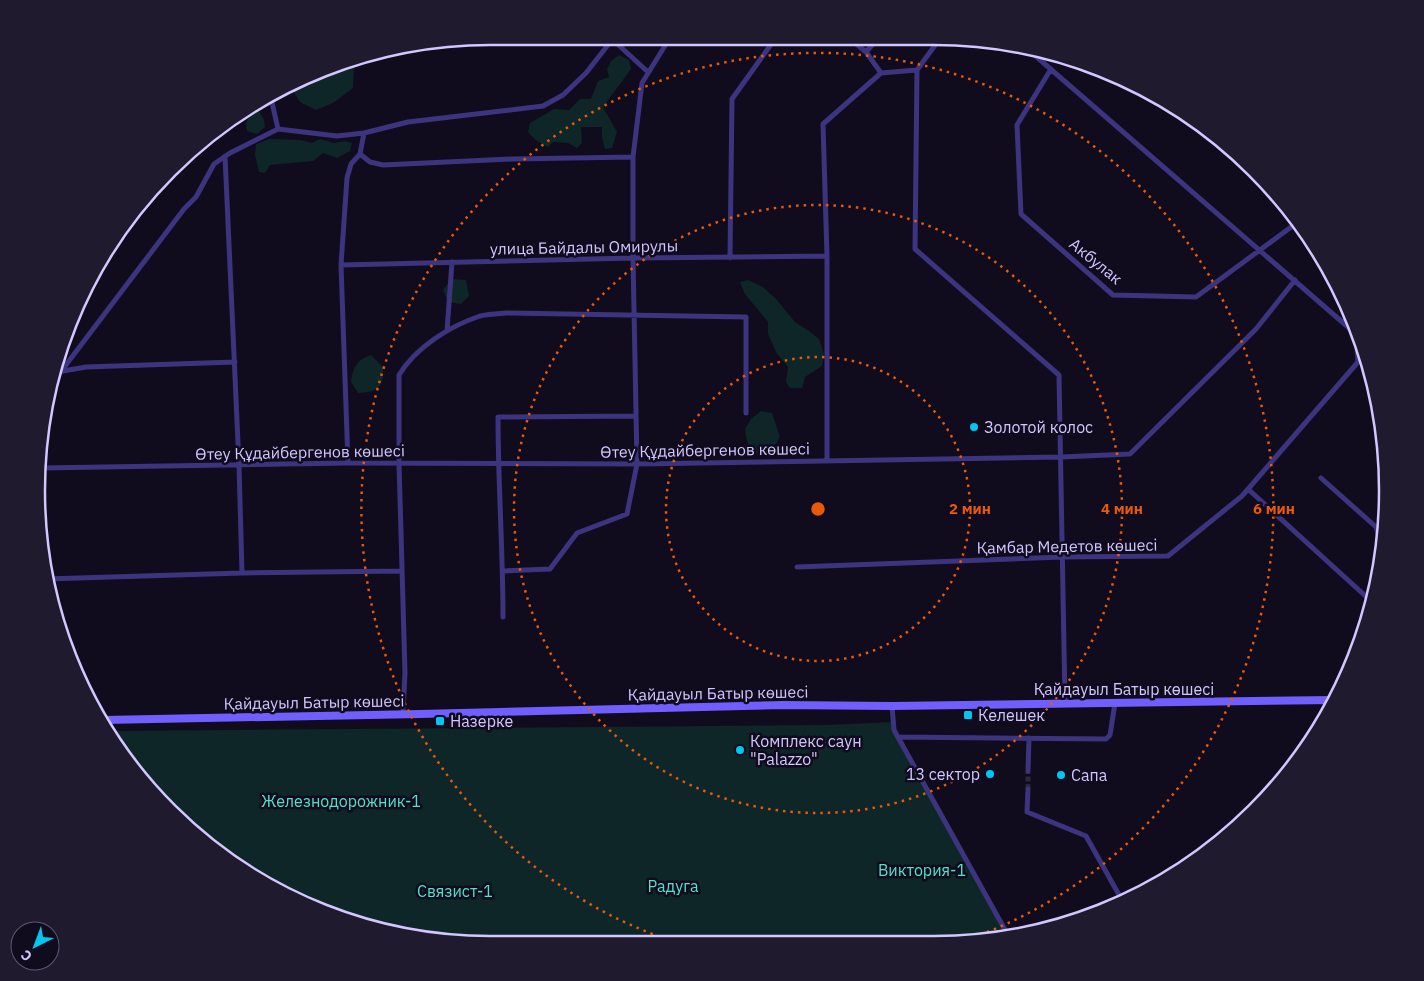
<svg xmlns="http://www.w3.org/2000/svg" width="1424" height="981" font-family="'IBM Plex Sans',sans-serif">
  <rect width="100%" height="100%" fill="#100b1d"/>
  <path fill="#0e2628" d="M619,55L629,60L631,69L603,107L617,132L612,148L605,149L602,137V127H581L582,143L577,148L568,143L553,142L548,147L537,141L528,132L530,123L554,109L569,110L580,99H591L598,81L609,77L607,69L611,61Z
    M351,62L354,67L353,88L333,103L316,110L300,102L293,91V88Z
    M259,111L264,120L265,127L257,134L247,131L246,123L250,115Z
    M269,139L301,140L312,143L320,139L334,143L345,141L352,143L350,151L337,158L323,153L313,161L270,165L265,173L259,172L255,155L256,144Z
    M451,279L466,280L469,296L461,304L448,302L443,290Z
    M748,280L763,287L777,300L795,322L809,331L819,339L824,354L822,366L805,377L802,388H790L786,382L788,367L777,354L768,334V322L745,294L740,282Z
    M371,355L383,367C384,388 378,392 358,393L351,382C353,368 356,360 371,355Z
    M761,411L772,413L780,437L774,447L763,457L752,452L747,441L745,429L751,419Z
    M893,722L894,730L1009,937L933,945H491L402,936L316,910L238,868L169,811L112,731L825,725Z"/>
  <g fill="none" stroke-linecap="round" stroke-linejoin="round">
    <path stroke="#2d273f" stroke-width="5" stroke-dasharray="5 2.5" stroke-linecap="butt" d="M1028,789V771"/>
    <path stroke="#3d347f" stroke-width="5" d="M847,36L866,52L880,36
      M613,40L648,72
      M866,52L881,73
      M1051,69L1017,125L1021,214L1113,295L1196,297L1298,222
      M917,70L915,249L1059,375L1065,702
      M271,98L278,129L337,136L364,133L408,122L543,106L563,95L586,73L615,36
      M360,154L364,133
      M225,156L239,465L242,573
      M633,157L642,83L671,36
      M730,258L732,99L777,36
      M341,265L633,258L827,256
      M1343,323L1351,314
      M447,331L452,262
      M63,371L86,367L235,362
      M53,382L184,209L196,197L214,164L230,153L278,129
      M827,461V256L823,124L881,73L917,70L941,37
      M348,463L341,265L347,178L351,164L360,154L370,162L383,165L512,159L633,157V258L637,464L627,514L577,533L550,569L503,571
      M41,468L348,463L637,464L1061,457L1130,454L1256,329L1295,280
      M1321,478L1376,527L1382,547
      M1248,489L1372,602
      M797,567L1061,557L1168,556L1242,496L1358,362L1356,334L1024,46
      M45,579L242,573L402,571
      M503,617C503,550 498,484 498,417L636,416
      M892,706L894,730L1009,937
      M403,714L405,673L399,463V375C416,347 450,326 480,316C488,314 498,314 507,313L746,317V413
      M898,737L1106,739L1110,735L1115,703
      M1028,771L1029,738
      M1028,789L1027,812L1086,836L1123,902"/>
    <path stroke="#705eff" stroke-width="8" d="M103,720L420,714L783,705L892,706L1334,700"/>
  </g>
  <g fill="none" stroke="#e8590c" stroke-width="2.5" stroke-dasharray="2.5 5">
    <circle cx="818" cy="509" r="152"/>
    <circle cx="818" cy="509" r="304"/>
    <path d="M681 944A456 456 0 1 1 963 941"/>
  </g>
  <g fill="#00c6f2" stroke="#100b1d" stroke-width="2">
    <circle cx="974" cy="427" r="5"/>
    <rect x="963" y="710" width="10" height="10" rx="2.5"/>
    <rect x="435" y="716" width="10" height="10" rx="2.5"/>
    <circle cx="740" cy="750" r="5"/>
    <circle cx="990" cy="774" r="5"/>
    <circle cx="1061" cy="775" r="5"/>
  </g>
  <g text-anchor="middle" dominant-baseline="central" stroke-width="5" stroke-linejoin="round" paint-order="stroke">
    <g font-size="16" fill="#d2c7ff" stroke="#100b1d">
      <text transform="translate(584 247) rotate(-1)">улица Байдалы Омирулы</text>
      <text transform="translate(1096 261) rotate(39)">Акбулак</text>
      <text transform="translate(705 450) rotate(-1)">Өтеу Құдайбергенов көшесі</text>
      <text transform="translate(300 452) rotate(-1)">Өтеу Құдайбергенов көшесі</text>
      <text transform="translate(1067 546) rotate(-1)">Қамбар Медетов көшесі</text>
      <text x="1124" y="689">Қайдауыл Батыр көшесі</text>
      <text transform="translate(718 693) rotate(-1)">Қайдауыл Батыр көшесі</text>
      <text transform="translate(314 702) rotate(-1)">Қайдауыл Батыр көшесі</text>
    </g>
    <g font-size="16" fill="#d2c7ff" stroke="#100b1d" text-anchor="start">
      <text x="984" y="427">Золотой колос</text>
      <text x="978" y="715">Келешек</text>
      <text x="450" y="721">Назерке</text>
      <text x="750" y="741">Комплекс саун<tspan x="750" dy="18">"Palazzo"</tspan></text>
      <text x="980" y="774" text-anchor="end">13 сектор</text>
      <text x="1071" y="775">Сапа</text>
    </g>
    <g font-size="16" fill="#4fe3ca" stroke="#100b1d">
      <text x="341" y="801">Железнодорожник-1</text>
      <text x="922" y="870">Виктория-1</text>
      <text x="673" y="886">Радуга</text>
      <text x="455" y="891">Связист-1</text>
    </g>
  </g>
  <path d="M0 0H1424V981H0ZM490 45H934A445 445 0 0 1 1379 490V491A445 445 0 0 1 934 936H490A445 445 0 0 1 45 491V490A445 445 0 0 1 490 45Z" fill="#201a2f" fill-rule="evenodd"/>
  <path fill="none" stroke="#d2c7ff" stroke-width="2.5" d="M490 45H934A445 445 0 0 1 1379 490V491A445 445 0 0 1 934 936H490A445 445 0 0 1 45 491V490A445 445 0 0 1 490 45Z"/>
  <circle cx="818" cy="509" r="8" fill="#e8590c" stroke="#100b1d" stroke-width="2.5"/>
  <g font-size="15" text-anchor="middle" font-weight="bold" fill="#e8590c" stroke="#100b1d" stroke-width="5" stroke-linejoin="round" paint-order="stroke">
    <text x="970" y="514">2 мин</text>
    <text x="1122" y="514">4 мин</text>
    <text x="1274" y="514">6 мин</text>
  </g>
  <g transform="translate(35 946) rotate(222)"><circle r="24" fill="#100b1d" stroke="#5e5677"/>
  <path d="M0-4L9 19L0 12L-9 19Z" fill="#00c6f2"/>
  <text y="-8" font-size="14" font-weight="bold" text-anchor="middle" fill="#d2c7ff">С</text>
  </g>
</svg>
